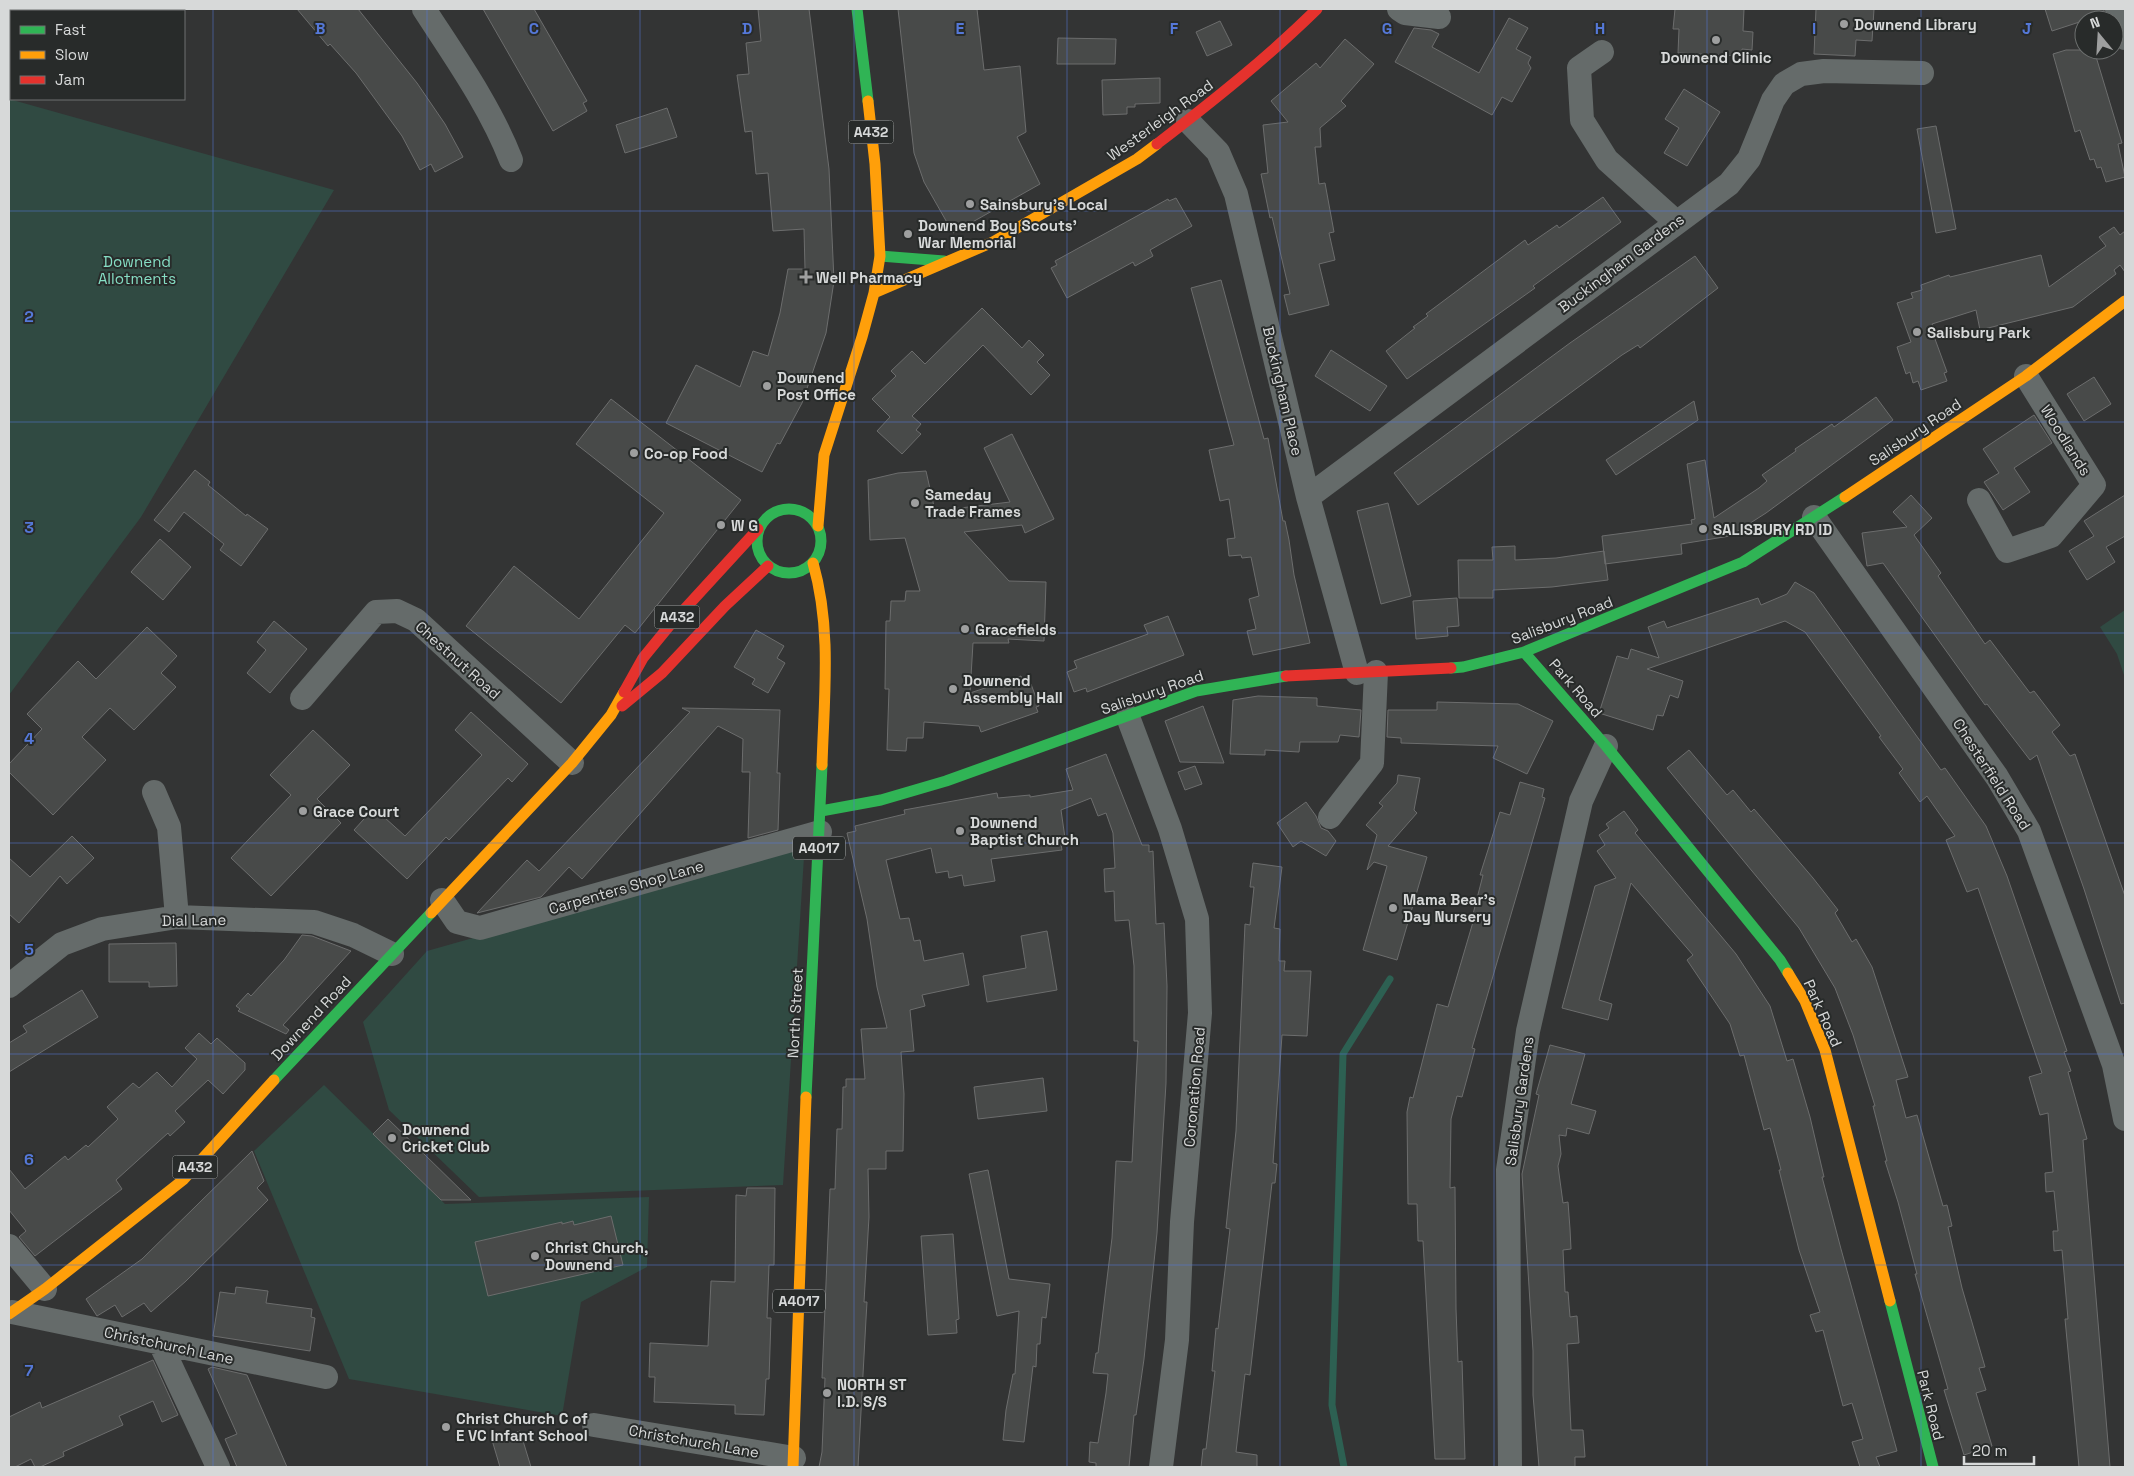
<svg xmlns="http://www.w3.org/2000/svg" width="2134" height="1476" font-family="'Space Grotesk',sans-serif">
  <rect width="100%" height="100%" fill="#333434"/>
  <path fill="#304a42" d="M9,99L334,190L141,517L9,695Z
    M2125,610V678L2117,654L2100,627Z
    M787,849L804,857L783,1185L479,1197L389,1110L363,1022L427,951Z
    M324,1085L445,1204L649,1197L647,1267L581,1302L562,1416L349,1379L254,1151Z"/>
  <g fill="none" stroke-linecap="round" stroke-linejoin="round">
    <path stroke="#2d6052" stroke-width="7" d="M1344,1467L1332,1405L1343,1054L1390,979"/>
  </g>
  <path fill="#484a49" stroke="#6c6d6d" d="M297,9H358L417,83L445,124L463,157L435,172L431,164L420,170L402,136L356,73L330,44L328,46Z
    M483,9H534L587,101L583,103L587,111L553,131Z
    M758,9H809L829,169L834,281L826,333L802,403L780,444L777,443L762,472L666,423L696,365L740,387L753,351L768,356L780,313L788,269H805L804,229L773,231L768,173L756,174L752,131L745,132L737,75L749,74L746,43L761,41Z
    M898,9H977L984,70L1020,66L1026,132L1017,137L1040,184L953,233L924,182L914,153Z
    M1675,9H1744L1743,31L1753,32L1752,50L1742,49V56L1678,53L1679,29H1673Z
    M1816,9H1874L1872,41L1856,40L1855,56L1814,54Z
    M2045,9H2104V14L2052,31Z
    M1509,18L1528,28L1516,49L1531,57L1528,63L1531,68L1512,102L1502,97L1492,115L1395,62L1414,28L1431,30L1439,34L1432,47L1479,73Z
    M1220,21L1232,45L1207,56L1196,32Z
    M1058,38L1116,39L1115,64H1057Z
    M1345,39L1374,64L1341,101L1346,106L1320,128L1321,147H1315L1319,184L1325,183L1334,232L1329,233L1335,260L1319,264L1329,305L1289,315L1284,295L1290,294L1272,217L1270,218L1261,174L1268,173L1263,125L1288,122L1271,101L1316,63L1320,68Z
    M2066,50H2094L2122,143L2118,144L2125,177L2106,182L2101,167L2097,168L2094,159L2090,160L2080,130L2075,132L2053,54Z
    M1160,78V103L1135,104V107H1127V114L1103,115L1102,80Z
    M1684,89L1720,112L1687,166L1664,153L1679,128L1665,119Z
    M667,108L677,137L625,153L616,125Z
    M1936,126L1956,229L1936,233L1917,129Z
    M1603,197L1621,222L1533,286L1535,288L1407,379L1386,351L1415,328L1413,327L1428,316L1426,314L1525,240L1528,245L1557,225L1559,228Z
    M1176,198L1192,226L1150,250L1153,256L1135,266L1133,262L1067,298L1051,268L1057,265L1055,261L1168,199L1169,201Z
    M2114,227L2120,235L2125,231V272L2120,265L2114,270L2116,274L2073,307L1980,330L1976,310L1932,324L1934,328H1931L1947,372L1944,373L1947,381L1921,390L1918,381L1913,383L1910,372L1906,374L1897,347L1911,342L1897,303L1913,298L1911,293L1922,290L1921,285L1949,275L1950,277L2041,255L2049,287L2106,246L2099,237Z
    M1695,256L1718,288L1640,348L1638,345L1622,355L1418,505L1394,473L1570,343Z
    M1221,280L1264,439L1268,438L1283,521H1285L1289,540L1294,575L1310,643L1253,655L1247,631L1256,629L1249,599L1259,596L1251,557L1242,558L1241,555L1229,556L1227,539L1235,538L1229,499L1220,501L1209,450L1234,445L1191,288Z
    M982,308L1022,348L1029,340L1044,355L1037,362L1050,375L1031,395L983,345L912,416L921,424L916,430L921,434L902,454L877,431L890,417L872,399L896,376L891,371L912,351L925,364Z
    M1331,350L1387,386L1370,411L1315,376Z
    M2094,377L2111,404L2084,421L2067,394Z
    M1876,397L1893,420L1766,513L1730,536L1681,544L1682,554L1605,564L1602,536L1692,524L1691,520L1695,519L1687,464L1705,460L1714,518L1759,488L1767,481L1762,475L1796,451L1795,449L1832,424L1834,427Z
    M611,399L741,500L635,633L625,625L561,703L466,626L514,566L579,619L664,513L576,444Z
    M1694,401L1698,420L1616,475L1606,460Z
    M2034,415L2052,443L2014,468L2030,492L2003,510L1984,482L1999,473L1983,449Z
    M1012,434L1054,519L1025,533L1022,525L964,532L1009,581L1046,582L1044,641L1008,639L1009,643H973L970,693L1021,676L1024,686L1031,684L1039,706L1036,707L1038,712L981,732L979,726L924,722L923,738H907L906,751L887,750L889,689H885L886,621H890L891,601H905L906,591H920L905,538L870,540L868,480L898,473L926,471L935,511L1010,502L984,448Z
    M195,470L210,482L208,485L246,516L247,514L268,529L241,566L220,550L224,544L184,512L169,532L154,520Z
    M1911,495L1932,518L1914,535L1941,573L1938,576L1985,644L1990,640L2030,693L2034,691L2060,725L2052,732L2070,756L2075,754L2125,896V1003L2121,1004L2084,889L2037,755L2030,760L1987,704L1985,705L1883,563L1867,566L1862,533L1907,527L1893,512Z
    M2125,495V536L2106,547L2115,562L2087,580L2069,551L2094,536L2084,521Z
    M1388,503L1411,596L1381,604L1357,511Z
    M160,539L191,567L163,600L131,572Z
    M1515,546V560L1556,558L1604,551L1608,580L1552,587L1493,590V598H1459L1458,560H1493L1492,547Z
    M1795,582L1814,593L1941,770L1945,768L1986,826L2007,876L2067,1051L2064,1052L2071,1071L2068,1072L2087,1139L2083,1140L2110,1467H2079L2065,1319H2068L2062,1250L2054,1251L2053,1231H2058L2054,1191L2046,1192L2045,1173L2053,1172L2048,1113L2040,1115L2029,1077L2042,1073L1978,888L1967,892L1946,840L1955,836L1927,796L1920,802L1899,773L1903,769L1879,737L1881,736L1805,632L1785,621L1647,669L1683,681L1678,698L1670,695L1663,716L1657,715L1653,730L1599,713L1617,656L1628,659L1631,649L1659,658L1648,627L1664,621L1667,628L1758,598L1761,605L1787,594Z
    M1457,598L1459,626L1447,627L1448,636L1416,639L1413,601Z
    M1168,616L1184,655L1087,692L1086,688L1074,692L1067,672L1077,668L1074,661L1148,634L1144,625Z
    M274,621L307,649L270,693L247,673L266,650L257,642Z
    M147,627L177,656L161,673L176,687L134,730L110,708L82,737L106,760L53,815L9,772V764L42,729L27,714L78,661L96,679Z
    M756,630L784,646L777,658L785,663L768,693L752,684L755,679L734,667Z
    M1258,696L1317,698V706L1361,710L1359,737L1340,735L1338,742H1300L1299,752L1265,750V755L1230,754L1233,700Z
    M1437,702L1518,704L1553,721L1527,774L1493,758L1498,746L1401,743V738L1387,737L1388,710H1437Z
    M1203,706L1224,763L1180,762L1165,721Z
    M682,708L780,710L777,773H780L778,830L748,838L750,772H742L743,739L718,726L582,879L569,867L541,897L477,913L527,860L539,871L690,712Z
    M471,712L528,764L512,782L508,778L449,840L446,837L407,879L354,830L374,808L405,836L482,755L455,730Z
    M313,730L350,765L317,799L341,823L271,896L231,858L291,795L270,775Z
    M1689,750L1727,795L1733,790L1751,812L1754,809L1813,878L1838,910L1835,913L1852,942L1856,939L1872,967L1908,1077L1896,1080L1906,1118L1917,1115L1943,1206L1947,1205L1952,1226L1948,1227L1962,1288L1985,1367L1979,1368L1986,1390L1976,1393L1992,1446L1964,1455L1944,1390L1948,1389L1915,1274H1917L1898,1202L1885,1161H1887L1873,1106H1875L1853,1035L1835,988L1799,928L1667,768Z
    M1106,754L1142,845H1149V852L1153,851L1156,924L1164,923L1167,986L1166,1083L1157,1233L1144,1359L1136,1415H1134L1129,1467H1096V1463L1089,1462L1090,1442L1098,1443L1106,1393L1108,1374L1093,1373L1096,1353H1098L1112,1238L1116,1161L1132,1162L1138,1041H1134V966L1129,920L1115,921L1114,891L1105,892L1104,869L1115,868L1113,833L1106,813L1098,816L1091,798L1061,810L1065,838H1060L1062,850L991,859L995,881L964,886L962,875L949,878L948,871L936,873L931,848L886,860L900,919L909,918L914,941L920,940L924,961L963,953L969,985L922,995L925,1006L910,1010L914,1051L901,1052L904,1094L903,1151H886V1169H868L869,1217L864,1302H867L866,1319L858,1467H819L822,1452L825,1378H822L830,1189H835L837,1129H842L843,1087H846V1079H865L861,1029L887,1028L877,987L867,919L847,833L856,831L855,826L905,814L904,810L997,793L998,798L1030,795V797L1073,790L1066,769Z
    M1195,766L1202,784L1185,790L1178,772Z
    M1398,775L1420,778L1414,810L1417,813L1388,846L1427,857L1397,960L1363,950L1387,866L1374,862L1367,870L1377,835L1366,825L1383,806L1379,803L1397,783Z
    M1520,782L1544,789L1542,797L1545,798L1472,1048L1475,1049L1462,1097L1457,1096L1451,1119L1450,1188L1455,1187L1456,1309L1458,1362L1462,1361L1465,1459H1435L1423,1241H1418L1417,1204H1408L1407,1112L1410,1097L1413,1098L1437,1004L1448,1007L1473,922H1471L1483,875H1480L1500,812L1510,815Z
    M1306,802L1316,816L1321,828L1328,831L1336,841L1326,856L1301,841L1293,847L1277,823Z
    M1624,811L1638,830L1635,833L1736,954L1770,1006L1787,1061L1793,1059L1810,1117L1824,1177H1822L1841,1249L1897,1451L1876,1457L1880,1467H1860L1852,1442L1863,1439L1852,1403L1843,1406L1823,1330L1816,1332L1810,1315L1820,1312L1799,1250L1779,1170H1781L1770,1128L1764,1130L1744,1055L1740,1056L1730,1024L1687,960L1693,955L1631,883L1599,1000L1612,1004L1608,1020L1562,1008L1595,886L1616,878L1597,851L1605,845L1599,835L1609,828L1606,824Z
    M72,836L94,858L67,884L60,876L19,923L9,914V858L30,877Z
    M1253,863L1282,867L1274,928L1280,929L1279,961H1285L1284,971H1311L1307,1036L1282,1035L1273,1163L1277,1164L1275,1183H1272L1250,1375L1245,1374L1236,1452L1257,1455V1467H1201L1203,1449H1206L1215,1371H1212L1216,1328L1218,1329L1230,1229L1226,1228L1236,1131L1245,924L1250,925L1254,887H1250Z
    M1047,931L1057,990L987,1002L983,976L1026,968L1021,936Z
    M302,935L312,936L351,951L283,1025L289,1030L286,1034L238,1011L240,1009L236,1006L248,993L251,996L284,960Z
    M176,943L177,986L149,987V982H109V944Z
    M82,990L98,1017L9,1072V1043L27,1032L23,1026Z
    M199,1033L211,1044L217,1038L245,1063V1070L223,1094L208,1080L175,1111L185,1122L170,1136L168,1133L116,1180L122,1189L35,1256L19,1237L26,1231L9,1210V1169L25,1189L65,1156L68,1160L86,1145L88,1147L118,1119L107,1107L133,1083L139,1088L157,1072L172,1087L197,1059L185,1048Z
    M1550,1045L1585,1054L1571,1104L1596,1111L1589,1134L1567,1128L1566,1136L1559,1135L1561,1154L1558,1166L1563,1203L1568,1202L1570,1229L1571,1249L1563,1250L1565,1292H1568L1570,1317L1577,1316L1579,1343L1567,1344L1571,1430H1583L1585,1457H1575V1467H1539L1533,1395V1351L1522,1174L1539,1095L1536,1094Z
    M1043,1078L1047,1111L978,1119L974,1087Z
    M388,1119L422,1152L471,1200H441L373,1134Z
    M252,1151L264,1181L257,1188L268,1200L186,1281L151,1312L144,1303L122,1317L115,1305L97,1316L86,1299L142,1259Z
    M988,1170L1009,1279L1050,1284L1046,1318L1042,1317L1040,1344H1037L1036,1367L1033,1366L1024,1442L1003,1440L1006,1410L1013,1374H1015L1019,1311L997,1316L969,1174Z
    M747,1188H775L774,1265H769L767,1318H771L769,1379H766L764,1415L735,1414V1405L654,1402L655,1377H649L650,1343L708,1346L711,1281L735,1282L736,1195L746,1196Z
    M611,1216L623,1265L488,1296L475,1242L562,1222V1224L573,1221L574,1225Z
    M953,1234L959,1319L956,1320L957,1333L928,1335L921,1236Z
    M236,1287L268,1291L266,1303L312,1309L311,1317L315,1318L310,1351L213,1336L220,1292L235,1294Z
    M153,1360L178,1415L162,1422L153,1401L119,1416L123,1425L63,1452L64,1456L40,1467H35L31,1459L15,1467H9V1417L40,1402L42,1408Z
    M212,1367L247,1375L287,1467H237L225,1439L237,1434L208,1369Z
    M520,1431L531,1467H500L492,1440Z"/>
  <g fill="none" stroke-linecap="round" stroke-linejoin="round">
    <path stroke="#656b6a" stroke-width="24" d="M424,9C455,57 490,106 511,160
      M1399,9L1405,13L1439,17
      M2117,9L2125,38
      M1602,52L1579,68L1582,120L1607,160L1676,222
      M1188,121L1218,152L1236,194L1308,497L1357,673
      M1308,497L1729,184L1749,159L1773,100L1784,84L1801,74L1824,71L1922,73
      M1979,500L2007,551L2051,536L2094,485L2026,376
      M1814,517L1997,777L2029,831L2114,1065L2125,1119
      M302,698L376,612L397,611L416,620L572,763
      M1128,717L1170,829L1197,919L1200,1013L1182,1222L1177,1340L1161,1467
      M154,792L169,827L177,917
      M1330,817L1372,763L1376,672
      M442,900L457,922L480,928L820,832
      M9,986L62,944L102,929L177,917L314,922L353,935L392,954
      M9,1246L45,1289
      M12,1312L326,1377
      M160,1343L218,1467
      M594,1425L794,1458
      M1510,1467L1508,1170L1528,1031L1581,801L1606,746"/>
    <path stroke="#30b455" stroke-width="11" d="M857,9L868,101
      M880,256L944,261
      M757 541a32 32 0 1 1 64 0a32 32 0 1 1-64 0Z
      M1524,652L1606,746L1780,960L1788,973
      M1451,668L1463,667L1524,652L1743,562L1845,497
      M821,811L881,800L946,781L1196,691L1286,676
      M274,1080L431,913
      M806,1097L822,765
      M1890,1301L1933,1467"/>
    <path stroke="#ff9f0a" stroke-width="11" d="M874,293L993,242L1137,159L1157,144
      M1845,497L2026,376L2125,301
      M818,526L824,455L862,337L874,293L880,256L875,164L868,101
      M813,563C832,629 824,697 822,765
      M431,913L572,763L611,715L624,692
      M1788,973L1805,1001L1825,1050L1890,1301
      M9,1314L45,1289L183,1180L274,1080
      M793,1467L806,1097"/>
    <path stroke="#e5322d" stroke-width="11" d="M1157,144C1213,101 1267,58 1317,9
      M1286,676L1451,668
      M624,692L643,658L670,625L758,529
      M622,706L662,673L725,606L768,566"/>
  </g>
  <path fill="none" stroke="#5578d8" stroke-width="1" stroke-opacity="0.55" d="M213,9V1467M427,9V1467M640,9V1467M854,9V1467M1067,9V1467M1280,9V1467M1494,9V1467M1707,9V1467M1921,9V1467M9,211H2125M9,422H2125M9,633H2125M9,843H2125M9,1054H2125M9,1265H2125"/>
  <g fill="#9e9f9f" stroke="#282b2a" stroke-width="2">
    <circle cx="1844" cy="24" r="5"/>
    <circle cx="1716" cy="40" r="5"/>
    <circle cx="970" cy="204" r="5"/>
    <circle cx="908" cy="234" r="5"/>
    <path d="M803.5 269.5h5v5h5v5h-5v5h-5v-5h-5v-5h5z"/>
    <circle cx="1917" cy="332" r="5"/>
    <circle cx="767" cy="386" r="5"/>
    <circle cx="634" cy="453" r="5"/>
    <circle cx="915" cy="503" r="5"/>
    <circle cx="721" cy="525" r="5"/>
    <circle cx="1703" cy="529" r="5"/>
    <circle cx="965" cy="629" r="5"/>
    <circle cx="953" cy="689" r="5"/>
    <circle cx="303" cy="811" r="5"/>
    <circle cx="960" cy="831" r="5"/>
    <circle cx="1393" cy="908" r="5"/>
    <circle cx="392" cy="1138" r="5"/>
    <circle cx="535" cy="1256" r="5"/>
    <circle cx="827" cy="1393" r="5"/>
    <circle cx="446" cy="1427" r="5"/>
  </g>
  <g text-anchor="middle" dominant-baseline="central" stroke-width="4" stroke-linejoin="round" paint-order="stroke">
    <g fill="#282b2a" stroke="#a2a5a4" stroke-width="1">
      <rect x="848.5" y="120.5" width="45" height="23" rx="4"/>
      <rect x="654.5" y="605.5" width="45" height="23" rx="4"/>
      <rect x="793" y="836.5" width="52" height="23" rx="4"/>
      <rect x="172.5" y="1155.5" width="45" height="23" rx="4"/>
      <rect x="773" y="1289.5" width="52" height="23" rx="4"/>
    </g>
    <g font-size="14" font-weight="bold" fill="#d7d9d9">
      <text x="871" y="132">A432</text>
      <text x="677" y="617">A432</text>
      <text x="819" y="848">A4017</text>
      <text x="195" y="1167">A432</text>
      <text x="799" y="1301">A4017</text>
    </g>
    <g font-size="15" font-weight="bold" fill="#d7d9d9" stroke="#282b2a" text-anchor="start">
      <text x="1854" y="24">Downend Library</text>
      <text x="1716" y="57" text-anchor="middle">Downend Clinic</text>
      <text x="980" y="204">Sainsbury's Local</text>
      <text x="918" y="225">Downend Boy Scouts'<tspan x="918" dy="17">War Memorial</tspan></text>
      <text x="816" y="277">Well Pharmacy</text>
      <text x="1927" y="332">Salisbury Park</text>
      <text x="777" y="377">Downend<tspan x="777" dy="17">Post Office</tspan></text>
      <text x="644" y="453">Co-op Food</text>
      <text x="925" y="494">Sameday<tspan x="925" dy="17">Trade Frames</tspan></text>
      <text x="731" y="525">W G</text>
      <text x="1713" y="529">SALISBURY RD ID</text>
      <text x="975" y="629">Gracefields</text>
      <text x="963" y="680">Downend<tspan x="963" dy="17">Assembly Hall</tspan></text>
      <text x="313" y="811">Grace Court</text>
      <text x="970" y="822">Downend<tspan x="970" dy="17">Baptist Church</tspan></text>
      <text x="1403" y="899">Mama Bear's<tspan x="1403" dy="17">Day Nursery</tspan></text>
      <text x="402" y="1129">Downend<tspan x="402" dy="17">Cricket Club</tspan></text>
      <text x="545" y="1247">Christ Church,<tspan x="545" dy="17">Downend</tspan></text>
      <text x="837" y="1384">NORTH ST<tspan x="837" dy="17">I.D. S/S</tspan></text>
      <text x="456" y="1418">Christ Church C of<tspan x="456" dy="17">E VC Infant School</tspan></text>
    </g>
    <g font-size="15" fill="#d7d9d9" stroke="#282b2a">
      <text transform="translate(1160 120) rotate(-36)">Westerleigh Road</text>
      <text transform="translate(1621 263) rotate(-37)">Buckingham Gardens</text>
      <text transform="translate(1283 391) rotate(77)">Buckingham Place</text>
      <text transform="translate(1915 432) rotate(-34)">Salisbury Road</text>
      <text transform="translate(2066 440) rotate(58)">Woodlands</text>
      <text transform="translate(1562 620) rotate(-21)">Salisbury Road</text>
      <text transform="translate(458 660) rotate(42)">Chestnut Road</text>
      <text transform="translate(1576 688) rotate(49)">Park Road</text>
      <text transform="translate(1152 692) rotate(-19)">Salisbury Road</text>
      <text transform="translate(1992 774) rotate(57)">Chesterfield Road</text>
      <text transform="translate(626 887) rotate(-16)">Carpenters Shop Lane</text>
      <text transform="translate(194 920) rotate(-1)">Dial Lane</text>
      <text transform="translate(795 1013) rotate(-87)">North Street</text>
      <text transform="translate(1823 1013) rotate(66)">Park Road</text>
      <text transform="translate(311 1018) rotate(-47)">Downend Road</text>
      <text transform="translate(1194 1087) rotate(-85)">Coronation Road</text>
      <text transform="translate(1519 1101) rotate(-82)">Salisbury Gardens</text>
      <text transform="translate(169 1345) rotate(12)">Christchurch Lane</text>
      <text transform="translate(1931 1405) rotate(76)">Park Road</text>
      <text transform="translate(694 1441) rotate(10)">Christchurch Lane</text>
    </g>
    <g font-size="15" fill="#86dfc5" stroke="#282b2a">
      <text x="137" y="261">Downend<tspan x="137" dy="17">Allotments</tspan></text>
    </g>
  </g>
  <g font-size="16" text-anchor="middle" font-weight="bold" fill="#5578d8" stroke="#282b2a" stroke-width="4" stroke-linejoin="round" paint-order="stroke">
    <text x="320" y="34">B</text>
    <text x="534" y="34">C</text>
    <text x="747" y="34">D</text>
    <text x="960" y="34">E</text>
    <text x="1174" y="34">F</text>
    <text x="1387" y="34">G</text>
    <text x="1600" y="34">H</text>
    <text x="1814" y="34">I</text>
    <text x="2027" y="34">J</text>
    <text x="29" y="322">2</text>
    <text x="29" y="533">3</text>
    <text x="29" y="744">4</text>
    <text x="29" y="955">5</text>
    <text x="29" y="1165">6</text>
    <text x="29" y="1376">7</text>
  </g>
  <rect width="2134" height="1476" fill="none" stroke="#d7d9d9" stroke-width="20"/>
  <rect x="10" y="10" width="175" height="90" fill="#282b2a" stroke="#6e7170"/>
  <rect x="20" y="26" width="25" height="8" fill="#30b455" stroke="#6e7170"/>
  <text x="55" y="35" font-size="15" fill="#d7d9d9">Fast</text>
  <rect x="20" y="51" width="25" height="8" fill="#ff9f0a" stroke="#6e7170"/>
  <text x="55" y="60" font-size="15" fill="#d7d9d9">Slow</text>
  <rect x="20" y="76" width="25" height="8" fill="#e5322d" stroke="#6e7170"/>
  <text x="55" y="85" font-size="15" fill="#d7d9d9">Jam</text>
  <g transform="translate(2099 35) rotate(342)"><circle r="24" fill="#282b2a" stroke="#6e7170"/>
  <path d="M0-4L9 19L0 12L-9 19Z" fill="#9e9f9f"/>
  <text y="-8" font-size="14" font-weight="bold" text-anchor="middle" fill="#d7d9d9">N</text>
  </g>
  <path d="M1964 1456v8h70v-8" fill="none" stroke="#d7d9d9" stroke-width="2.5"/>
  <text x="1972" y="1456" font-size="15" fill="#d7d9d9" stroke="#282b2a" stroke-width="4" paint-order="stroke">20 m</text>
</svg>
